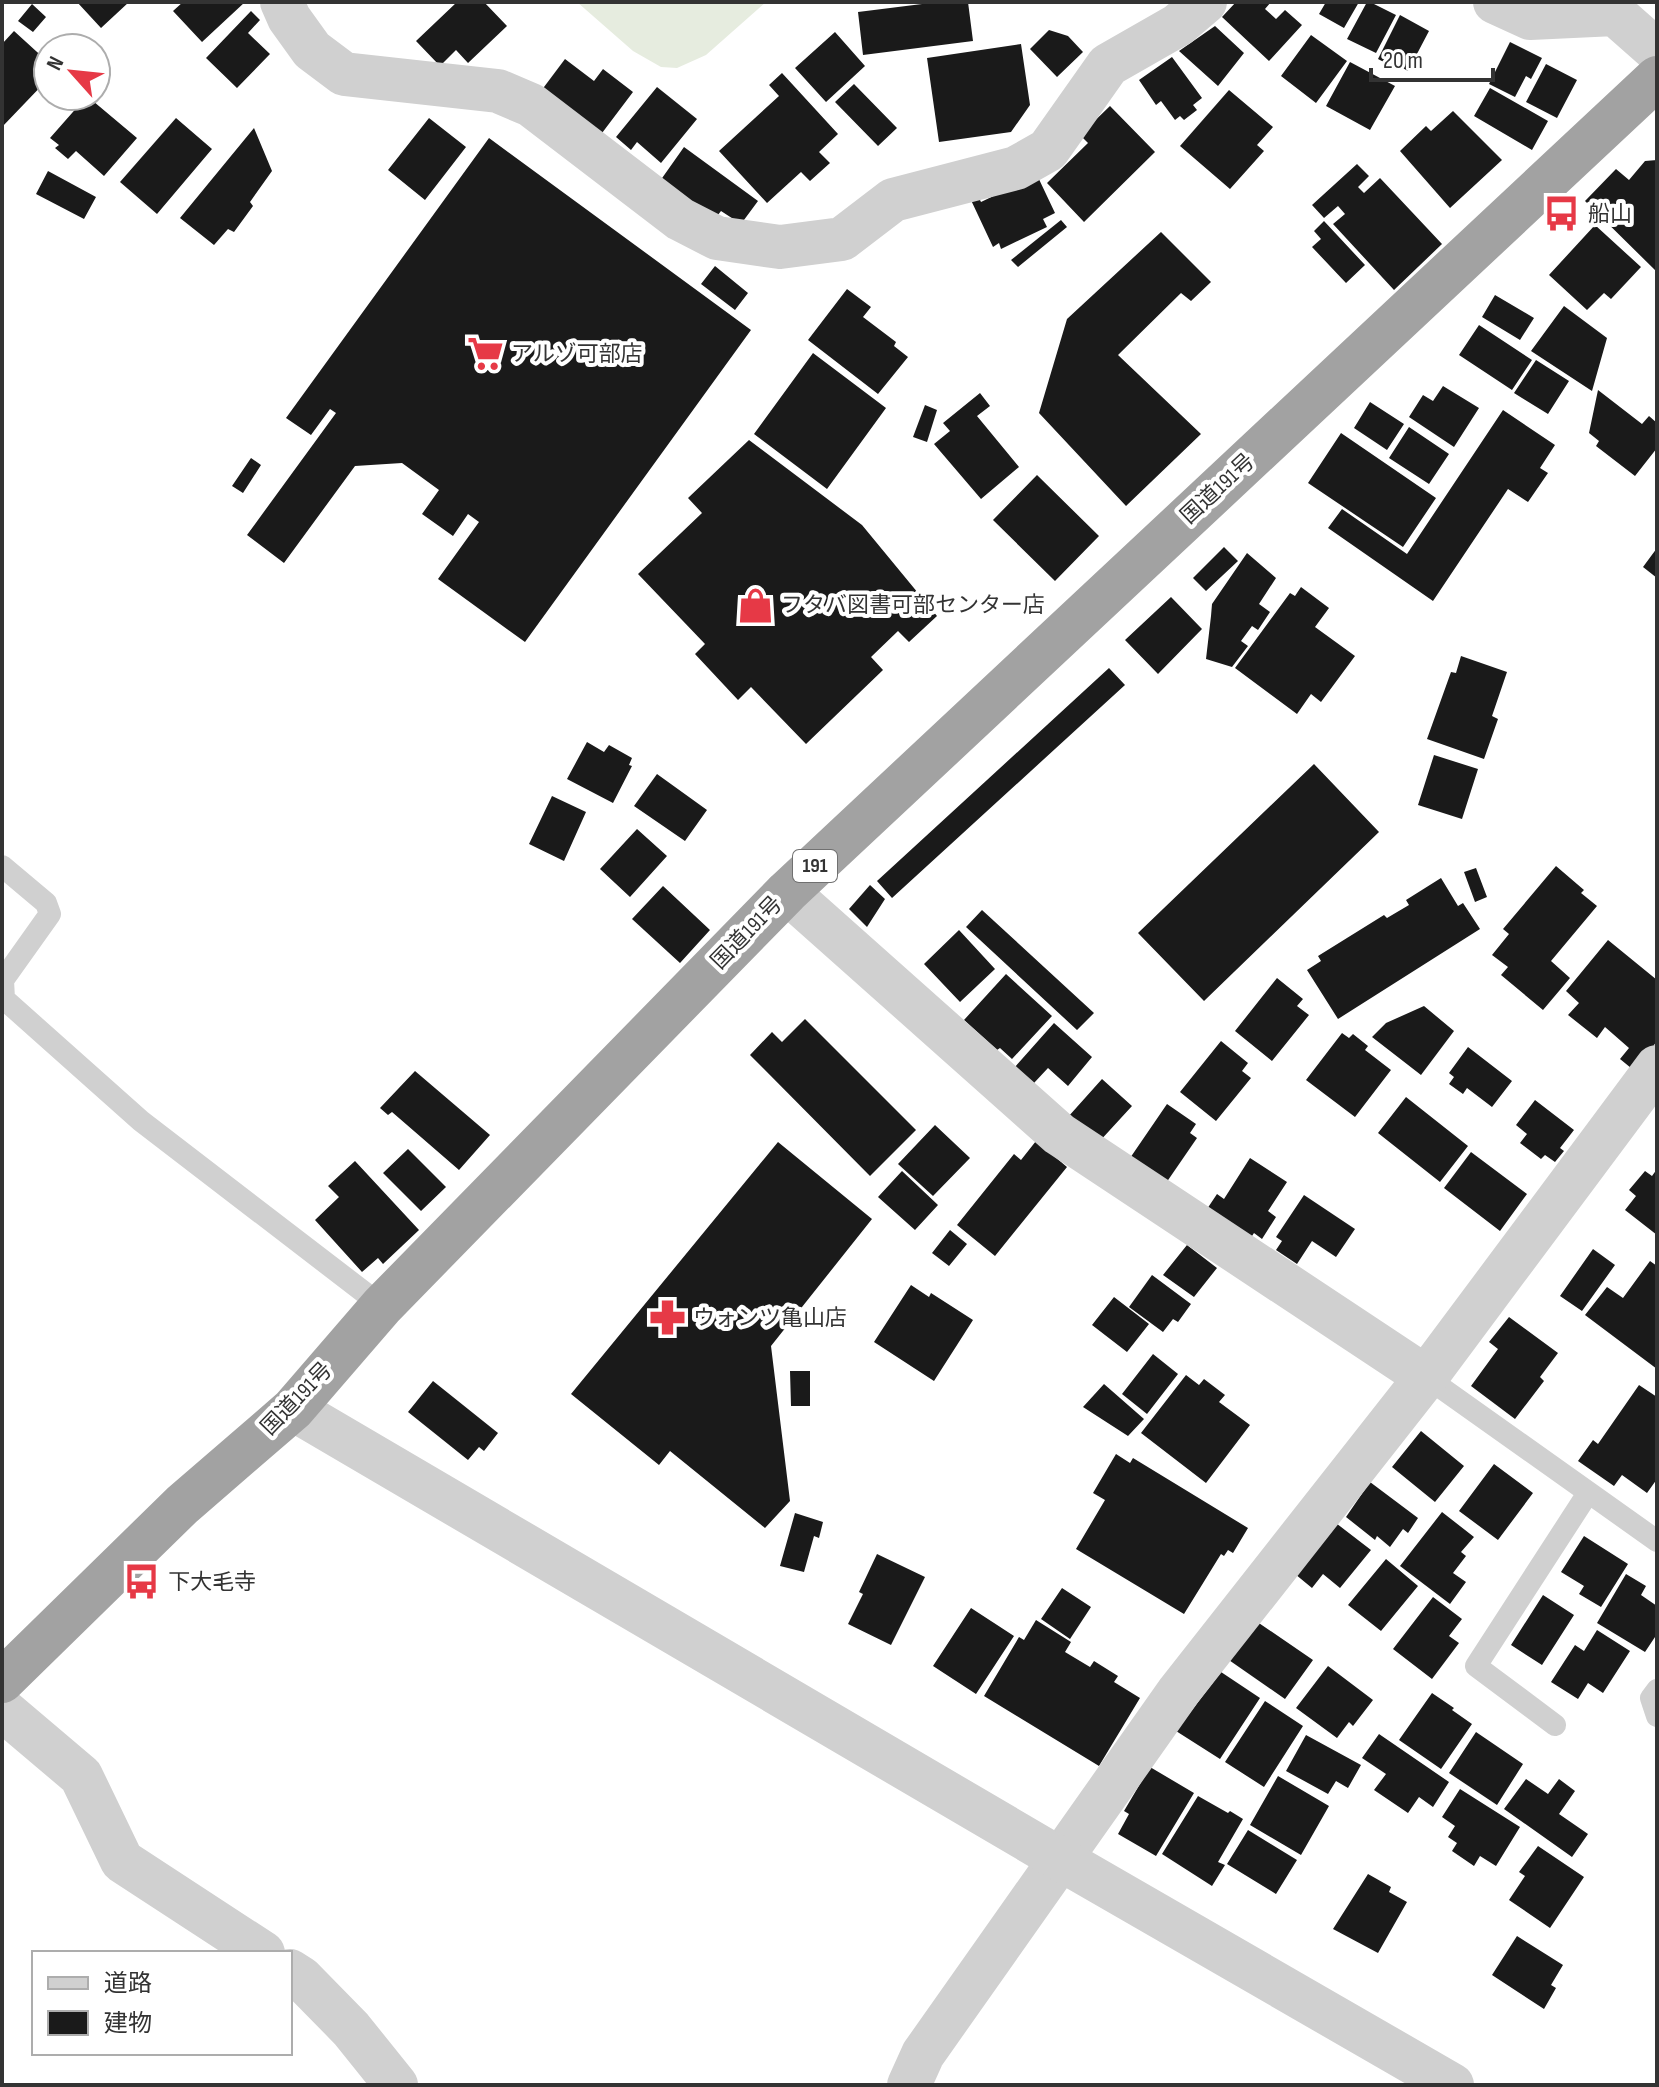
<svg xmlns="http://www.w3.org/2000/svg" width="1659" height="2087" font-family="'Sofia Sans Condensed','Noto Sans JP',sans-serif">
  <rect width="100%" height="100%" fill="#fff"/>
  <path fill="#e6ecdf" d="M577,2H766L706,55L677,68L661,67L633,51Z"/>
  <path fill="#1a1a1a" d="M77,2H129L101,28Z
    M183,2H245L202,42L173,11Z
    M457,2H484L507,26L468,63L456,50L440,66L416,41Z
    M938,2H968L973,41L863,55L858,12Z
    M1236,2H1271L1265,9L1276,19L1285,10L1302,25L1269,61L1222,17Z
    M1326,2H1359L1344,28L1319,14Z
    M1367,2H1370L1396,15L1376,53L1347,39Z
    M32,4L46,17L33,32L18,21Z
    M251,11L260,20L248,33L270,54L237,88L206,58Z
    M1400,15L1429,31L1408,71L1401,67L1399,70L1378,59Z
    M1215,26L1244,53L1218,86L1179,51Z
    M1049,30L1068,36L1083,52L1057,77L1030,49Z
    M14,31L48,62V79L2,127V44Z
    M835,32L865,66L826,102L795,68Z
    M1311,35L1347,61L1316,103L1281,76Z
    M1510,42L1542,58L1531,79L1526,76L1515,97L1489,84Z
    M1021,44L1030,105L1011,132L939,142L927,58Z
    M1172,57L1202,98L1193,105L1197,110L1184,120L1180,116L1175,120L1161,101L1156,105L1139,80Z
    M565,59L594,81L603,69L633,92L599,137L541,91Z
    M1350,62L1395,86L1370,130L1326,106Z
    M1546,64L1577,80L1557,118L1526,102Z
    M782,73L838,134L819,152L830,163L810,181L801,172L767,203L719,151L779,96L769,85Z
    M854,84L897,128L878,146L835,102Z
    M657,87L697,119L661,163L637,142L631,150L616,137Z
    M1490,88L1548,121L1532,150L1474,116Z
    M1229,90L1273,127L1257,145L1264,151L1230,189L1180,146Z
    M87,96L137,138L104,176L76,151L68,159L55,148L59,145L50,138Z
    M1110,106L1155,152L1084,222L1047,183L1088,143L1080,135Z
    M1453,111L1502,160L1450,208L1400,151L1426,126L1431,131Z
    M176,118L212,149L157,214L120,182Z
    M429,118L466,147L425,200L388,170Z
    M254,128L272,171L250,202L253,206L234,232L228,229L214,245L180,218Z
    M489,138L751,330L525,642L438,579L479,522L468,514L453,536L422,514L439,490L402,463L355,466L284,563L247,535L336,413L330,409L311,435L286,418Z
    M684,147L758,201L741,224L721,211L714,220L660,181Z
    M1657,160V272L1585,201L1616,169L1629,180L1645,161Z
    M1357,164L1369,176L1358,187L1364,193L1380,178L1442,244L1394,290L1333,224L1345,214L1338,206L1324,218L1312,205Z
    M48,171L96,197L84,219L36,194Z
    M1037,175L1055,213L1043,219L1047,227L1001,249L999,243L993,247L970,198L977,194L981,202Z
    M1061,220L1067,227L1018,267L1011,260Z
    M1324,221L1365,265L1346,283L1312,247L1321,239L1314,231Z
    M1595,225L1641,267L1611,299L1604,293L1587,310L1549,275Z
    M1161,232L1211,282L1191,301L1181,293L1118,355L1201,434L1126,506L1039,413L1067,319Z
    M715,266L748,293L735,310L701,284Z
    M847,289L871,307L863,317L896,342L894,346L908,357L878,394L808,340Z
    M1495,295L1534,318L1520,340L1482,317Z
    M1564,306L1607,338L1592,391L1531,351Z
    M1479,325L1532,360L1512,390L1459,355Z
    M813,353L886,408L827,489L754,434Z
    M1536,360L1569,381L1548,414L1514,393Z
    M1443,386L1479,408L1454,447L1409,417L1423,395L1433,401Z
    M1598,390L1642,424L1649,416L1657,423V448L1635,476L1596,446L1599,441L1589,433Z
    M980,393L990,406L977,416L1019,467L981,499L934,444L950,431L943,423Z
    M1370,402L1404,424L1387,450L1354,428Z
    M925,405L937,410L927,442L913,437Z
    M1503,410L1555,445L1540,468L1548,473L1528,502L1508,489L1433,601L1328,528L1342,509L1407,554Z
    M1409,427L1449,454L1429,484L1389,458Z
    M1341,433L1436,498L1403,547L1308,483Z
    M749,440L862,525L937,616L909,642L898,631L871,657L883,670L806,744L751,687L738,700L695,654L705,644L638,574L702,513L688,498Z
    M251,458L261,465L243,493L232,486Z
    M1037,475L1099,536L1055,581L993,520Z
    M1224,547L1238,561L1206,591L1193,578Z
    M1657,548V578L1643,567Z
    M1247,553L1276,578L1259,604L1270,612L1258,630L1252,626L1241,641L1248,646L1232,667L1206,659L1211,616L1212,604Z
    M1301,587L1329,608L1315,627L1355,656L1321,702L1311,694L1297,714L1235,668L1290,593L1295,596Z
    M1171,597L1202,629L1158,674L1125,640Z
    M1461,656L1507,672L1492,716L1498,719L1484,759L1427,739L1451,672L1456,673Z
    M1109,668L1125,685L892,898L877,881Z
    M587,742L604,752L609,745L632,758L629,765L632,766L613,803L567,779Z
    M1434,755L1478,769L1462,819L1418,805Z
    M1314,764L1379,832L1204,1001L1138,933Z
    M657,774L707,810L685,841L634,806Z
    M552,796L586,812L564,861L529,844Z
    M637,829L667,856L630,897L600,869Z
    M1556,866L1584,890L1581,893L1597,906L1551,961L1570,978L1543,1010L1501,975L1508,967L1492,955L1509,934L1503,929Z
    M1476,868L1487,897L1475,902L1464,872Z
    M1441,878L1458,906L1463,903L1480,929L1338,1019L1307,970L1321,961L1318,956L1384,915L1387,918L1409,905L1406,900Z
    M870,885L885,899L867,927L849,909Z
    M663,886L710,930L680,963L632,919Z
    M982,910L1094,1013L1077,1030L966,927Z
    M959,930L995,969L960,1002L924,964Z
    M1608,940L1657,980V1041L1654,1045L1657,1048L1642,1077L1620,1059L1629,1048L1605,1027L1597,1038L1568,1015L1579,1003L1566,991Z
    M1006,974L1052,1016L1012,1059L1000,1048L997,1050L964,1020Z
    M1277,978L1303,999L1297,1006L1309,1015L1272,1061L1235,1031Z
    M1424,1006L1454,1031L1421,1075L1372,1037L1386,1023Z
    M805,1019L916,1130L870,1176L750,1055L772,1032L782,1042Z
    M1054,1023L1092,1057L1068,1086L1048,1068L1034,1083L1015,1067Z
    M1342,1033L1349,1038L1353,1034L1368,1046L1365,1050L1391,1070L1355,1117L1306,1080Z
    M1221,1041L1248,1063L1242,1071L1251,1078L1216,1121L1180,1092Z
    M1468,1047L1512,1081L1492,1107L1467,1088L1463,1094L1449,1084L1454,1077L1449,1073Z
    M415,1071L490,1135L459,1170L392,1112L388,1115L380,1108Z
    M1102,1079L1132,1106L1098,1143L1068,1117Z
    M1406,1097L1468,1146L1440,1182L1378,1133Z
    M1535,1100L1574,1130L1560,1148L1564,1151L1555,1162L1545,1155L1541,1159L1520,1143L1527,1134L1516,1125Z
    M1167,1104L1196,1124L1190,1133L1197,1138L1164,1186L1128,1161Z
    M935,1125L970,1158L933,1196L898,1164Z
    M1036,1141L1067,1167L995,1256L957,1225L1014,1154L1021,1160Z
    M778,1142L872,1219L771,1346L790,1501L765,1528L670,1451L659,1465L571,1394Z
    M408,1149L446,1187L421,1211L383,1173Z
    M1471,1152L1527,1194L1500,1231L1444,1188Z
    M1250,1158L1287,1182L1268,1211L1276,1217L1262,1239L1254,1233L1248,1242L1205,1212L1217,1194L1224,1199Z
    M355,1161L419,1230L383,1264L378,1258L362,1272L315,1220L339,1197L328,1186Z
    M1657,1169V1235L1625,1210L1636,1196L1629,1190L1645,1171L1652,1176Z
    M902,1171L938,1205L915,1230L878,1197Z
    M1304,1195L1355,1229L1336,1257L1312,1241L1297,1264L1276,1250L1282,1241L1276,1237Z
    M950,1230L967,1244L949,1266L932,1253Z
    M1187,1245L1217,1268L1194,1297L1163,1275Z
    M1593,1249L1615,1265L1582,1311L1560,1296Z
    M1650,1261L1657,1266V1369L1585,1315L1607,1287L1623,1298Z
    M1152,1275L1191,1304L1178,1322L1173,1319L1163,1332L1129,1307Z
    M911,1285L929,1297L931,1293L973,1320L934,1381L874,1342Z
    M1114,1297L1149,1324L1127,1352L1092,1325Z
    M1509,1317L1558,1353L1540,1377L1544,1381L1515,1419L1471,1386L1498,1349L1489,1342Z
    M1153,1354L1178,1374L1147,1414L1122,1394Z
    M790,1371H810V1406H791Z
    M1186,1375L1199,1385L1204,1379L1225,1395L1219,1402L1250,1425L1206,1483L1141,1433Z
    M433,1381L498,1433L484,1451L479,1447L468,1460L408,1412Z
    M1104,1384L1144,1419L1128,1436L1083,1407Z
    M1639,1385L1657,1397V1479L1647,1493L1622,1475L1614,1486L1578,1461L1593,1440L1598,1444Z
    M1421,1431L1464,1466L1435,1502L1392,1467Z
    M1116,1454L1130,1463L1133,1458L1248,1528L1233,1553L1228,1550L1224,1556L1221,1554L1184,1614L1076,1549L1105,1500L1093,1493Z
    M1494,1464L1533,1493L1498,1540L1459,1511Z
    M1370,1482L1418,1518L1408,1533L1403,1529L1390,1547L1377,1536L1375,1540L1346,1517Z
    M1442,1512L1474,1537L1461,1552L1466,1556L1453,1573L1466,1582L1450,1604L1400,1566Z
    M795,1513L823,1522L819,1538L814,1536L804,1572L780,1566Z
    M1332,1520L1371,1550L1340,1588L1323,1574L1312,1588L1295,1574Z
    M1584,1536L1628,1564L1601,1607L1579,1594L1584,1586L1561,1572Z
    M877,1554L925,1577L891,1645L848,1624L863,1594L859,1592Z
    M1386,1559L1418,1586L1381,1631L1348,1605Z
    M1626,1574L1646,1586L1641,1595L1657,1606V1634L1645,1652L1597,1623Z
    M1062,1588L1091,1607L1070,1639L1041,1619Z
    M1543,1595L1574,1615L1542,1665L1511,1645Z
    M1433,1597L1462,1619L1449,1636L1459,1643L1432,1679L1393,1649Z
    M971,1608L1014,1636L976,1694L933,1666Z
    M1253,1619L1313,1660L1285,1699L1226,1658Z
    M1036,1620L1071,1642L1065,1652L1090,1667L1094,1661L1118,1676L1114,1682L1140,1698L1099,1766L984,1696L1019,1637L1024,1640Z
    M1597,1630L1630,1651L1603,1693L1588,1683L1578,1699L1551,1682L1575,1645L1584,1651Z
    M1328,1666L1373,1700L1353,1726L1349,1722L1337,1738L1296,1708Z
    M1221,1672L1260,1698L1220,1759L1176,1731Z
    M1432,1693L1454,1708L1452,1710L1472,1724L1441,1769L1399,1740Z
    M1265,1701L1303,1726L1264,1787L1225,1762Z
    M1476,1732L1523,1764L1497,1805L1449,1773Z
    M1379,1734L1449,1782L1433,1807L1419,1797L1408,1813L1374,1790L1386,1774L1362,1758Z
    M1306,1735L1361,1765L1348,1788L1336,1781L1328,1794L1286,1771Z
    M1150,1767L1194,1793L1156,1856L1118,1834L1129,1814L1124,1811Z
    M1278,1776L1329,1806L1301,1855L1250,1825Z
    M1526,1779L1548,1794L1559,1779L1575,1791L1559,1814L1588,1834L1572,1857L1504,1809Z
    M1460,1789L1520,1827L1496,1866L1480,1856L1474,1866L1452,1851L1457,1843L1448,1837L1455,1826L1442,1817Z
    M1198,1796L1228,1813L1230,1811L1243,1819L1218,1862L1225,1865L1212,1886L1162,1854Z
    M1248,1830L1297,1860L1276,1894L1227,1864Z
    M1538,1846L1584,1877L1550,1928L1509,1900L1525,1876L1519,1872Z
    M1368,1874L1391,1887L1389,1892L1407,1902L1378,1953L1333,1929Z
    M1517,1936L1563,1965L1551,1985L1556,1988L1544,2009L1492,1975Z"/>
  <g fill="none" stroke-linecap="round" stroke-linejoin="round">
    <path stroke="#d0d0d0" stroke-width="22" d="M2,866L46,903L50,914L3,980L4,999L141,1121L382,1306
      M1426,1377L1657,1541
      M1657,1690L1651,1698L1657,1716
      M1555,1725L1476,1666L1588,1493"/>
    <path stroke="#d0d0d0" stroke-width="44" d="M282,2L289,18L312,50L344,74L498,91L531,105L680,219L717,238L780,247L842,239L893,200L1016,168L1048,150L1108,65L1178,25L1205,2
      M1495,2L1530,18L1615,14L1657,51
      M787,892L1059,1134L1426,1377
      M2,1709L81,1776L122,1861L263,1953
      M290,1971L301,1978L351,2029L396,2085
      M909,2085L923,2054L1179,1691L1426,1377L1657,1067"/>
    <path stroke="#d0d0d0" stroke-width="44" d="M293,1409L1060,1859L1452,2085"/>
    <path stroke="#a2a2a2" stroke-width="44" d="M2,1681L182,1505L293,1409L382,1306L787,892L1657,78"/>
  </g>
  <defs>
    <symbol id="bus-bare" viewBox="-9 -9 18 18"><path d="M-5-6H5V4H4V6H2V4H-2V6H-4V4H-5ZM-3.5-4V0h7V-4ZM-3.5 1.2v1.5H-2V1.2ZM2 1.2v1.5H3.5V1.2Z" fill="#e63946" stroke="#fff" stroke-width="2.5" paint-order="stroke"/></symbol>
    <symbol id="supermarket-bare" viewBox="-9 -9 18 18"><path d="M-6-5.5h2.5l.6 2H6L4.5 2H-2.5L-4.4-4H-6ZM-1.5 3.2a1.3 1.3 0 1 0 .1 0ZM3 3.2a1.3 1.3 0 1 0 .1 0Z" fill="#e63946" stroke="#fff" stroke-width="2.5" paint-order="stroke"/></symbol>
    <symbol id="shop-bare" viewBox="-9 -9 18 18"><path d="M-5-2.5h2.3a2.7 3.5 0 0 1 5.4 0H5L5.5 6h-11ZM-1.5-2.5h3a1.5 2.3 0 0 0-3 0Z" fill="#e63946" stroke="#fff" stroke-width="2.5" paint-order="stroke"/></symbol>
    <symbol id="pharmacy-bare" viewBox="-9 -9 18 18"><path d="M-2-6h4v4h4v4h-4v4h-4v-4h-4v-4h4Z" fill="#e63946" stroke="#fff" stroke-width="2.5" paint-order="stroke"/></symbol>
  </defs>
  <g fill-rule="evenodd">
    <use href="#bus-bare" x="1536" y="188" width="51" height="51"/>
    <use href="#supermarket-bare" x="460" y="328" width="51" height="51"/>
    <use href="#shop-bare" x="730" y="580" width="51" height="51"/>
    <use href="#pharmacy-bare" x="642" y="1292" width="51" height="51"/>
    <use href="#bus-bare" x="116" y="1556" width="51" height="51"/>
  </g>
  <g text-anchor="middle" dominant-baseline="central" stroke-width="8" stroke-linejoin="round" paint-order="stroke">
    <rect fill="#fff" stroke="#707070" stroke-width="2" x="793" y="850" width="44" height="32" rx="6"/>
    <g font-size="20" font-weight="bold" fill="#333">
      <text x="815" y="866">191</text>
    </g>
    <g font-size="22" fill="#333" stroke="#fff" text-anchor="start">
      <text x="1588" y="214">船山</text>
      <text x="511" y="354">アルゾ可部店</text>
      <text x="781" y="605">フタバ図書可部センター店</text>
      <text x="693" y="1318">ウォンツ亀山店</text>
      <text x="168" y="1582">下大毛寺</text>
    </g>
    <g font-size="22" fill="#333" stroke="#fff">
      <text transform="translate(1218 489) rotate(-43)">国道191号</text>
      <text transform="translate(747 933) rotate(-46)">国道191号</text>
      <text transform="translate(297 1399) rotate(-46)">国道191号</text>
    </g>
  </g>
  <rect width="1659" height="2087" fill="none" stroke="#333333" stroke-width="8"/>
  <rect x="32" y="1951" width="260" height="104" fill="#ffffff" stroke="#adadad" stroke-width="2"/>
  <rect x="48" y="1977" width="40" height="12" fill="#d0d0d0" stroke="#adadad" stroke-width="2"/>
  <text x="104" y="1991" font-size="24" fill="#333333">道路</text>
  <rect x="48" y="2011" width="40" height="24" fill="#1a1a1a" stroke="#adadad" stroke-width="2"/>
  <text x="104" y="2031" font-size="24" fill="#333333">建物</text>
  <g transform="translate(72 72) rotate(297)"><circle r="38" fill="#ffffff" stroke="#adadad" stroke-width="2"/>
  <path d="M0-6L14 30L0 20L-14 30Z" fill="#e63946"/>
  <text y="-12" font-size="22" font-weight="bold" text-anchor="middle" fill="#333333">N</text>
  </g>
  <path d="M1371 68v12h122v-12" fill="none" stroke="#333333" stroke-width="4"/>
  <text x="1383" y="68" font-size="24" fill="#333333" stroke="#ffffff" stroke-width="6" paint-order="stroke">20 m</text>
</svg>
